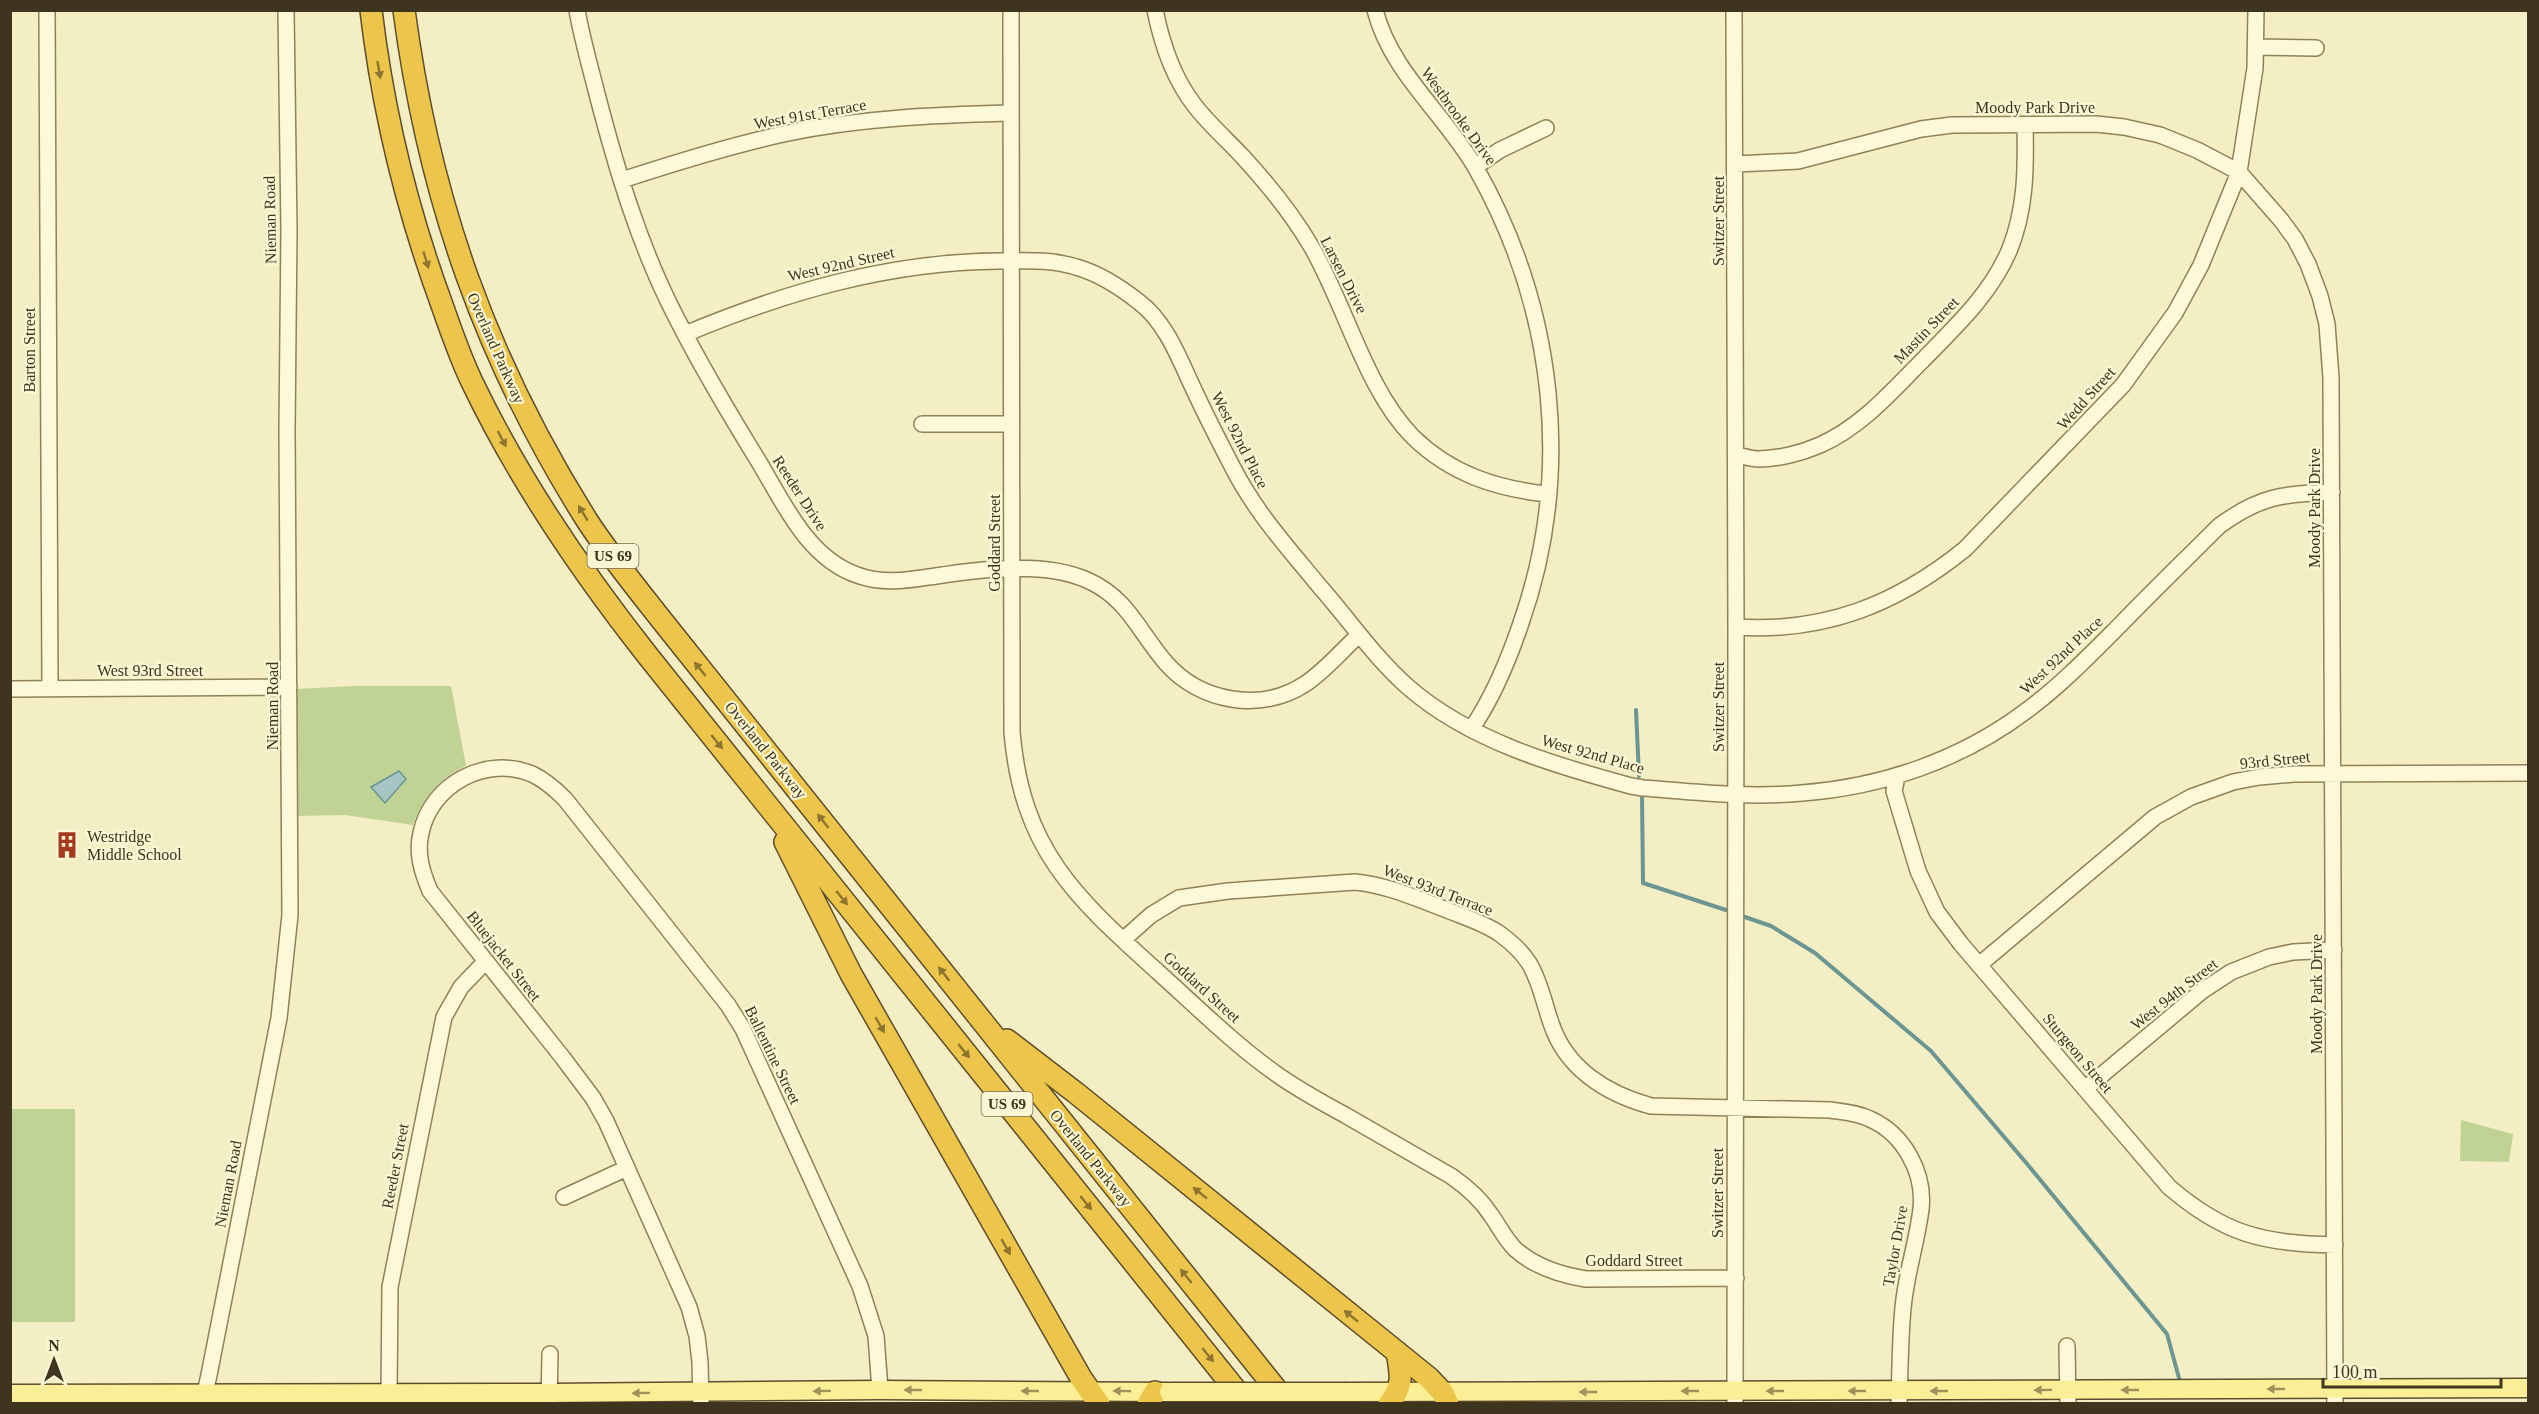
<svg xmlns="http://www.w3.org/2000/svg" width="2539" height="1414" font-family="'Times New Roman',serif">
  <rect width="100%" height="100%" fill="#f3eec3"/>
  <path fill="#c0d395" d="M354,686H451L466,766C439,778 423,798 413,825L345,815L295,816V689Z
    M11,1109H75V1322H11Z
    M2461,1120L2513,1134L2509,1162L2460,1161Z"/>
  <path fill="#a6c6c3" stroke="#6b9693" stroke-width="1.5" d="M399,771L406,779L385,803L371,787Z"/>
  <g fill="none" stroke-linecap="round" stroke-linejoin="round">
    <path stroke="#6b9693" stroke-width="4" d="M1636,710L1639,776
      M1642,794L1643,883L1726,910
      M1745,917L1771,926L1815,953L1931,1051L2028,1165L2167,1334L2179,1378"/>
    <defs>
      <path id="minor" d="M47,10L50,688
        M577,10C582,39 590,66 597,94C617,171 640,248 677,319C702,368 730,415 759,462C784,504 808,558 857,575C884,585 909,580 936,576C982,569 1044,561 1087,580C1128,598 1139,632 1166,663C1200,702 1261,713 1305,684C1325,671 1341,651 1359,635
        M1011,10L1012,732C1022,850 1075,897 1158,972C1196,1006 1233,1043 1275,1073C1297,1089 1321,1102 1345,1115C1380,1135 1416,1156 1451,1176C1467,1187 1480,1198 1491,1215C1499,1226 1505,1239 1515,1249C1535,1267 1560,1275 1586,1279L1736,1278
        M1155,10C1162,45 1173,78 1195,106C1209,124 1226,139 1242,156C1267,183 1292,214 1311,246C1345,304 1366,390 1413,437C1451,474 1497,489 1548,494
        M1375,10C1391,73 1446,115 1477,170C1555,309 1574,474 1520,626C1508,661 1493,697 1472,728
        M1734,10L1736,627L1735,1404
        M2256,47L2316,48
        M1736,164L1798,161L1921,129L1952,125L2096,124L2124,127L2160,135L2197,150L2239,172L2281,220L2295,239L2308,264L2320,296L2327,324L2331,378L2335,1404
        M1475,167L1500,150L1546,128
        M622,180C677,162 731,145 788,133C861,118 936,115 1010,113
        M685,334C786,292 888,262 999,261C1024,261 1051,259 1076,267C1098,273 1120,287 1139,302C1167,323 1180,361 1195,392C1207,418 1220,443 1233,468C1256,513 1289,549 1321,588C1350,621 1375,658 1408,687C1470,741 1554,765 1631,786L1643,788C1696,792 1749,798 1802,793C1882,787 1961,760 2026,711C2060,686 2089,656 2119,626C2152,592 2186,559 2219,526C2260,496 2282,494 2332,492
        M922,424H1011
        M1736,455C1743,456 1751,459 1758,459C1778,459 1802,453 1820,445C1861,427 1891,392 1922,361C1955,327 1990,295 2009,251C2026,210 2026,168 2025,125
        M1736,627C1825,633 1897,604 1965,549L2123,385L2175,313L2201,265L2239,172L2255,68L2256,10
        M10,689L289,687
        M1897,777L1894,791L1918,871L1937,912L1961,944L2169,1187C2225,1235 2262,1243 2335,1245
        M1123,940L1151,915L1179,898L1228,891L1355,882C1386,885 1413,897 1442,908C1461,916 1483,922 1500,934C1511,942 1522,952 1529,963C1540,981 1544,1003 1551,1023C1566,1069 1607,1094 1651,1106L1830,1110C1844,1112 1858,1113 1870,1119C1904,1134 1925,1173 1921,1209C1917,1242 1906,1274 1903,1308C1900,1339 1900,1372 1899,1404
        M1979,965L2155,817L2191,797L2233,782L2259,777L2294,774L2528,773
        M2085,1089L2202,991L2231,972L2269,957L2293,952L2334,950
        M564,1197L627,1168
        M2067,1346L2068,1404
        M389,1393L390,1287L444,1017L461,987L485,962
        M199,1404L205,1393L209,1375L279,1018L290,915L287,431L289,230L286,10
        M549,1404L550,1354
        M701,1404L700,1362L697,1336L689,1307L606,1121L593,1098L563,1058L430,891C422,872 416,853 421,833C431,784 486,755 532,774C545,780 555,789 565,799L728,1005L743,1029L860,1286L876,1336L880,1390"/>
      <path id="major" d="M1346,1392L2528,1388
        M10,1394L549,1393L880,1390L1167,1392"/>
      <path id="highway" d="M371,10C383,112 407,210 442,305C451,331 460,357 472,382C519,480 581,571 648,656L1247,1404
        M404,10C429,199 486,361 588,522C611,557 638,590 664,623L1288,1404
        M785,842L851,974L1081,1378L1099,1404
        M1007,1040L1076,1093L1429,1378L1443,1393L1448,1404
        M1148,1404L1155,1392
        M1389,1404C1404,1384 1401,1376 1397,1352"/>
    </defs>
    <use href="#minor" stroke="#908157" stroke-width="18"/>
    <use href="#major" stroke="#5e4d2c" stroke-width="21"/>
    <use href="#highway" stroke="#5e4d2c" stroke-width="24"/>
    <use href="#minor" stroke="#fdf9d8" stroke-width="15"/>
    <use href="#major" stroke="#faef97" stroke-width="18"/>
    <use href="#highway" stroke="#ecc54a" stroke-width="21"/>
    <defs>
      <path id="major-bridge" d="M1169,1392H1346"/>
    </defs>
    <use href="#major-bridge" stroke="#5e4d2c" stroke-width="21" stroke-linecap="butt"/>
    <use href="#major-bridge" stroke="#faef97" stroke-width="18"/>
  </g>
  <defs><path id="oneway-solid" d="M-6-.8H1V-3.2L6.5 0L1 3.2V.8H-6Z" transform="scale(1.5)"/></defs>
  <g fill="#8d7531">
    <use href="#oneway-solid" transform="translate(379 70) rotate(80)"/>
    <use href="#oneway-solid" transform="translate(426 260) rotate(73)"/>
    <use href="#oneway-solid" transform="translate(502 439) rotate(62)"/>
    <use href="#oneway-solid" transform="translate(583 513) rotate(-121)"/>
    <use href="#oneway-solid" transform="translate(700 669) rotate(-129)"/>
    <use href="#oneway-solid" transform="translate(717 742) rotate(51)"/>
    <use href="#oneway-solid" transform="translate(823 821) rotate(-128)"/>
    <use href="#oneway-solid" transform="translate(842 898) rotate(51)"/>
    <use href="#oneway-solid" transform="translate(944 974) rotate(-128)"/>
    <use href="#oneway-solid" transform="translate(880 1025) rotate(60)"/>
    <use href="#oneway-solid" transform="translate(964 1051) rotate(51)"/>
    <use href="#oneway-solid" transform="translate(1200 1193) rotate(-141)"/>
    <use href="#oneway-solid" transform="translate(1086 1203) rotate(51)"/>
    <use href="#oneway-solid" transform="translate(1006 1247) rotate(60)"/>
    <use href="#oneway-solid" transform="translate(1186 1276) rotate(-129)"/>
    <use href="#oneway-solid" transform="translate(1351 1316) rotate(-141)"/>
    <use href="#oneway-solid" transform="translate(1208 1355) rotate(51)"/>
  </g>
  <g fill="#9c925a">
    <use href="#oneway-solid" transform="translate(2276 1389) rotate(180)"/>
    <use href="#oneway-solid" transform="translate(913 1390) rotate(-180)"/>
    <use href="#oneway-solid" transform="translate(2043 1390) rotate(179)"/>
    <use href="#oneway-solid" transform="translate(2130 1390) rotate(180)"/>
    <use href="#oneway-solid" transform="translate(822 1391) rotate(179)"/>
    <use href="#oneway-solid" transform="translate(1030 1391) rotate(-180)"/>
    <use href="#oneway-solid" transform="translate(1122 1391) rotate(-179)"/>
    <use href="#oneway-solid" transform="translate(1690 1391) rotate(-180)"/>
    <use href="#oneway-solid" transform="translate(1775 1391) rotate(180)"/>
    <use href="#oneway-solid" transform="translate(1857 1391) rotate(180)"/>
    <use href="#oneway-solid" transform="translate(1939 1391) rotate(180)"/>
    <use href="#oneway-solid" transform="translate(1588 1392) rotate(180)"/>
    <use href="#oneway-solid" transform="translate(641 1393) rotate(179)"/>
  </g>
  <defs>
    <symbol id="building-bare" viewBox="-9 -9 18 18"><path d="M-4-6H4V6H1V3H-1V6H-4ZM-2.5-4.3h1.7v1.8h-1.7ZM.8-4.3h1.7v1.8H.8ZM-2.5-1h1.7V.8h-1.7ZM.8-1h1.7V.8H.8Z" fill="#a7391f" stroke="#faf6d4" stroke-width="2.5" paint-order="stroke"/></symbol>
  </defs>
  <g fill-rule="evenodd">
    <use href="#building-bare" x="48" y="826" width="38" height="38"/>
  </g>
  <g text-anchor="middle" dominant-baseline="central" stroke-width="4.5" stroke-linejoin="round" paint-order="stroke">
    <g fill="#faf6d4" stroke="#776e54" stroke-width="1.5">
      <rect x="587.5" y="544" width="51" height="24" rx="4.5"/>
      <rect x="981.5" y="1092" width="51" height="24" rx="4.5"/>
    </g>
    <g font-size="15" font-weight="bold" fill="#3f341d">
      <text x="613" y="556">US 69</text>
      <text x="1007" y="1104">US 69</text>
    </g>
    <g font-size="16" fill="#3f341d" stroke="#faf6d4">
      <text x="2035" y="107">Moody Park Drive</text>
      <text transform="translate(810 114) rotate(-10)">West 91st Terrace</text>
      <text transform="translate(1459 116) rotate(54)">Westbrooke Drive</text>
      <text transform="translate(270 220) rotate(-91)">Nieman Road</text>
      <text transform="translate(1718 221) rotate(-90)">Switzer Street</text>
      <text transform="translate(841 264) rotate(-13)">West 92nd Street</text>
      <text transform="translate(1344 275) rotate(63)">Larsen Drive</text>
      <text transform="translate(1926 330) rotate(-46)">Mastin Street</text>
      <text transform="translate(496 348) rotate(66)">Overland Parkway</text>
      <text transform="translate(29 350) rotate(-90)">Barton Street</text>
      <text transform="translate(2086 398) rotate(-48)">Wedd Street</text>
      <text transform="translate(1240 440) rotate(63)">West 92nd Place</text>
      <text transform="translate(800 493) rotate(57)">Reeder Drive</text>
      <text transform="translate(2314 508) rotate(-90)">Moody Park Drive</text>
      <text transform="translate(994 543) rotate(-90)">Goddard Street</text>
      <text transform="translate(2061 655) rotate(-43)">West 92nd Place</text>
      <text x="150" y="670">West 93rd Street</text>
      <text transform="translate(272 706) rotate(-90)">Nieman Road</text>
      <text transform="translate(1718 707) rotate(-90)">Switzer Street</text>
      <text transform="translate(766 750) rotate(51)">Overland Parkway</text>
      <text transform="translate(1593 754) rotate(16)">West 92nd Place</text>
      <text transform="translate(2275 760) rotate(-6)">93rd Street</text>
      <text transform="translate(1438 890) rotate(21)">West 93rd Terrace</text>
      <text transform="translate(504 956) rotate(52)">Bluejacket Street</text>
      <text transform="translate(1202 987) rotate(42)">Goddard Street</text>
      <text transform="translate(2174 994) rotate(-38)">West 94th Street</text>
      <text transform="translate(2316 994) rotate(-90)">Moody Park Drive</text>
      <text transform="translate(2078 1053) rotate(50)">Sturgeon Street</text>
      <text transform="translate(773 1055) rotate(64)">Ballentine Street</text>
      <text transform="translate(1091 1158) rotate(51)">Overland Parkway</text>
      <text transform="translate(395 1166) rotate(-79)">Reeder Street</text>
      <text transform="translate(228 1184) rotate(-79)">Nieman Road</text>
      <text transform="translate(1717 1193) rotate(-90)">Switzer Street</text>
      <text transform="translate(1895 1246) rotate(-80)">Taylor Drive</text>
      <text x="1634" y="1260">Goddard Street</text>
    </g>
    <g font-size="16" fill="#3f341d" stroke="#faf6d4" text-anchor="start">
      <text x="87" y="836">Westridge<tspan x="87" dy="18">Middle School</tspan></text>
    </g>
  </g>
  <rect width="2539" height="1414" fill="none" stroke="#3f341d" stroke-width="24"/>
  <g transform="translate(54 1360)" stroke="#faf6d4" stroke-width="4.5" paint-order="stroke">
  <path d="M0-4.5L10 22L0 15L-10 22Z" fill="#3f341d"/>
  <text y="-9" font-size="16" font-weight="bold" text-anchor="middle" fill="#3f341d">N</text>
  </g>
  <path d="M2323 1378v9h178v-9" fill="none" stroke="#3f341d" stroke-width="3"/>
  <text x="2332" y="1378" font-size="18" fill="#3f341d" stroke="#faf6d4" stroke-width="4.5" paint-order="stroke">100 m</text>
</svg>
